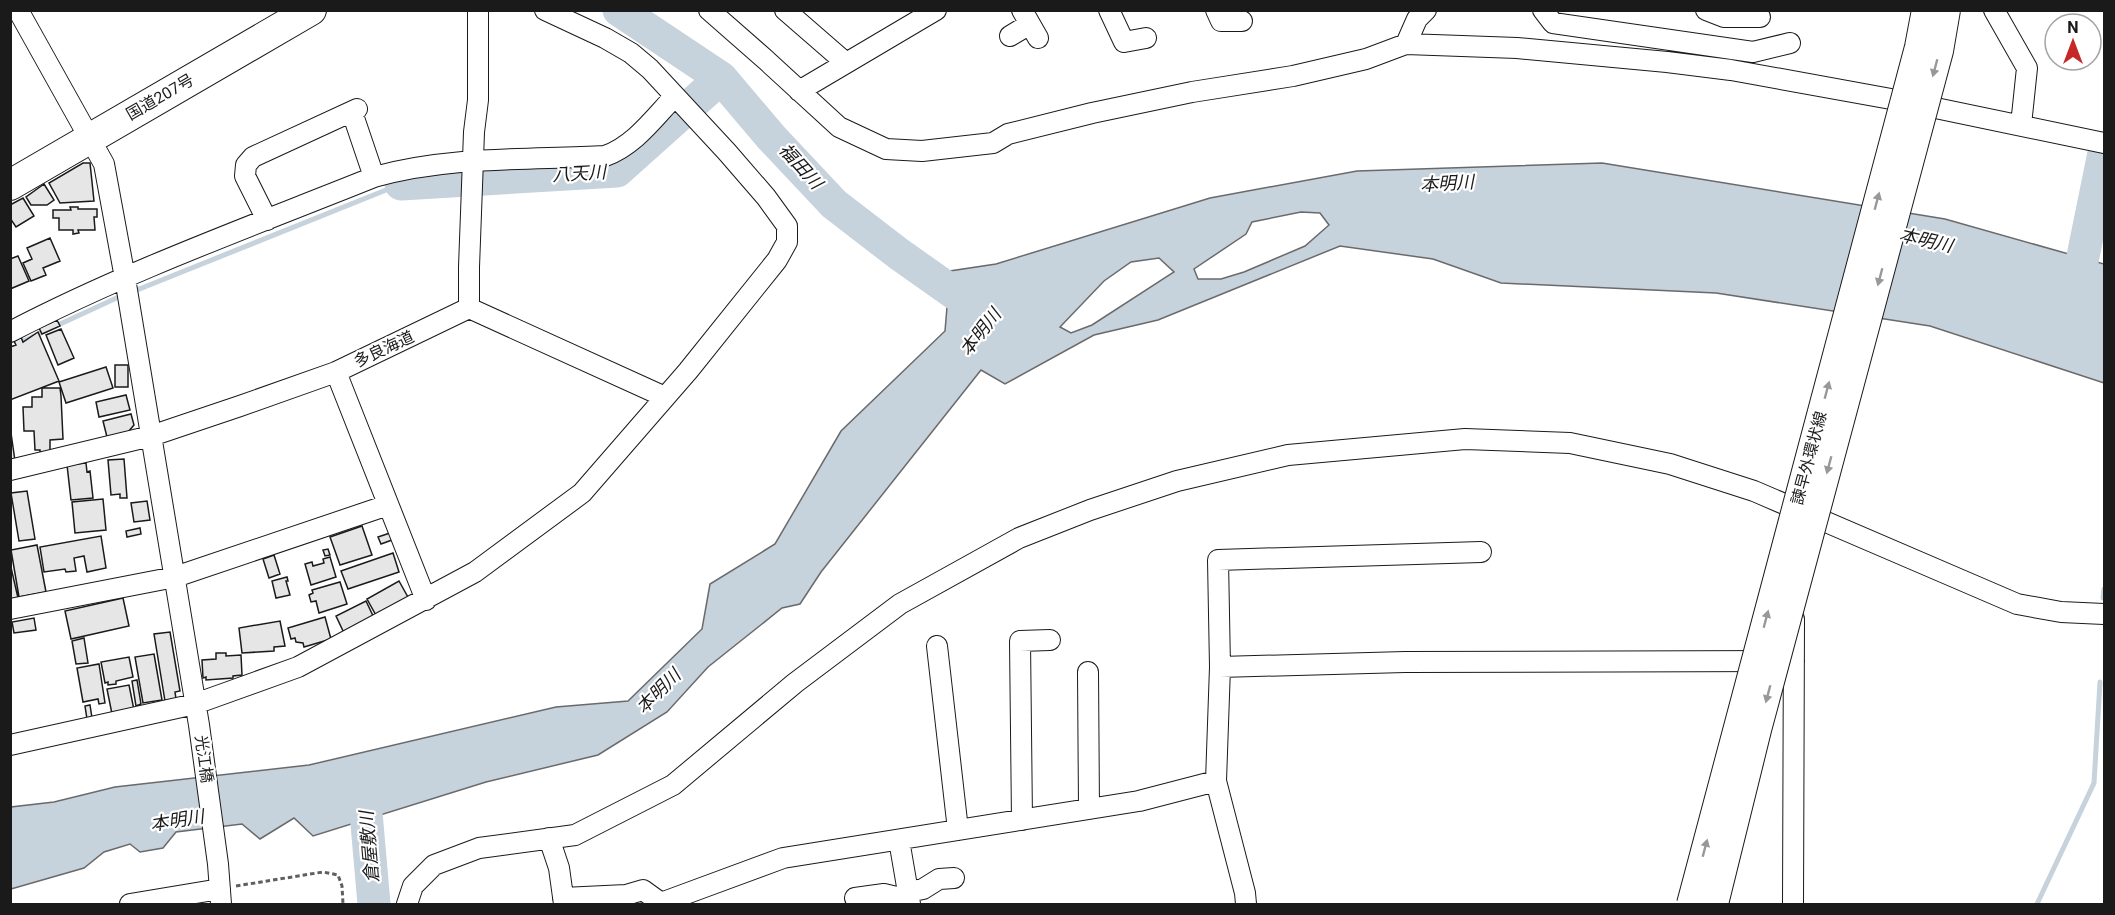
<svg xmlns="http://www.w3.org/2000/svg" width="2115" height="915" font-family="Roboto,'Noto Sans JP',sans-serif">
  <rect width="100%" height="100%" fill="#fff"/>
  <path fill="#c6d2dc" stroke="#6a6a6a" stroke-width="1.5" fill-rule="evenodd" d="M1602,163L1945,219L2104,264V383L1930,326L1716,293L1501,283L1433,259L1340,246L1158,320L1094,335L1005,384L981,370L821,572L800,604L782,608L708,667L667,712L598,755L486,782L313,836L294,818L260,839L242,824L176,832L163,848L140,852L130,844L104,852L84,868L11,889V807L54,802L115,787L309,765L556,707L628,701L702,629L710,584L775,544L841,431L945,331L950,271L996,264L1210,198L1357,171ZM1301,212L1320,213L1329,225L1305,246L1244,272L1221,279H1198L1194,269L1246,234L1252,222ZM1159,258L1174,272L1092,325L1071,333L1060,327L1104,281L1131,262Z"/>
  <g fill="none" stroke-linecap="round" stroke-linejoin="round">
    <path stroke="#c6d2dc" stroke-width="5" d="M132,292L401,184
      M17,344L123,295
      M2103,598L2104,589
      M2037,904L2094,783L2100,682"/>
    <path stroke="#c6d2dc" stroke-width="33" d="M619,10L721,78L771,137L834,204L899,254L984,314
      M401,184L617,171L721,78
      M2079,276L2104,153
      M364,790L374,904"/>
  </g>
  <path fill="#e6e6e6" stroke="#1a1a1a" stroke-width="1.5" d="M83,163H90L94,201L60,203L49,183Z
    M44,184L54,200L47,205H31L26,197Z
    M23,198L34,216L16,227L10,218V205Z
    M70,207H78V209H97V217H94L95,230H78L79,233L73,234V230H59V218H53V210H71Z
    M50,238L60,261L43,268L46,275L31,281L23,263L32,259L27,248Z
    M18,256L29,281L10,289V259Z
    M57,320L60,326L42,334L39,328Z
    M61,329L74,358L58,365L46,335Z
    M38,332L59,381L10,400V347L16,345L14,341L21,337L23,342Z
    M115,365H128V387H115Z
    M106,367L113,388L66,403L59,382Z
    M42,388H60L61,396L63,439L50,440V452H40V450H35L34,431H24L23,407H32V397H42Z
    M126,395L130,410L99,417L96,402Z
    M131,414L134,425L128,432L107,437L103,421Z
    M10,426L15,461H10Z
    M124,459L127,498H120V494L111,495L108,460Z
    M86,463L87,472L90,471L93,498L71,500L67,465Z
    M27,491L35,539L19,541L11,493Z
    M103,499L106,530L75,533L72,502Z
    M147,501L150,520L134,522L131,503Z
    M362,526L372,555L340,565L330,537Z
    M140,528L141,534L127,537L126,531Z
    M390,533L392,540L381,544L378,537Z
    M101,536L106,568L87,572L84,556L74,558L76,571L66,572L65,569L44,572L40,547Z
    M37,545L46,592L19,597L11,550Z
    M328,549L330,555L325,556L323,550Z
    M393,553L399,572L348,589L341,571Z
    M274,555L280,574L269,578L263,559Z
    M330,557L336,577L311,585L305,564L312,562L313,566L324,563L323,559Z
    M10,563L18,598L10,599Z
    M287,577L288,581H286L290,595L276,598L272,581Z
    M399,581L409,599L377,617L367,599Z
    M340,582L347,604L319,613L316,601L311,602L309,595L313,593L312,590Z
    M123,598L129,626L71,639L65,611Z
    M366,601L374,618L344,633L336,616Z
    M325,617L331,639L304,647L303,643L296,642L295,638L291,639L288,628Z
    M34,618L36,630L14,633L12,622Z
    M280,621L285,646L274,647V651L242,653L239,628Z
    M170,632L180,691L175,692L176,699L165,701L154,634Z
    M84,638L88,663L76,664L72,641Z
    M216,653H226V656L241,655L242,675L233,676V678L206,680V677L203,678L202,660L216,659Z
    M154,654L162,700L143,703L135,657Z
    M129,657L133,677L116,681V684L108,685V682L105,683L101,662Z
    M99,664L105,703L99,704L98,699L83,702L77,668Z
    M137,680L141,704L136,706L132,681Z
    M129,685L134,710L112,714L107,689Z
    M90,705L92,718L87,719L85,706Z"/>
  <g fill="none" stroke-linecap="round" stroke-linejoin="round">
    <defs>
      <path id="minor" d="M18,10L104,164L125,278L199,725L218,864L221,904
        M709,10L766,60L839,127L886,149L922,151L993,143L1008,134L1092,113L1192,92L1293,76L1366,59L1406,44L1517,48L1667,62L1731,70L1902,101L2104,143
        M785,10L846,63
        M1022,10L1038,38
        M1109,10L1124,42L1146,38
        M1216,10L1221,21H1242
        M1543,10L1553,23L1753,52L1790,43
        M1706,10L1724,17H1760
        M1994,10L2027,68L2021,125
        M1010,36L1030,24
        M1406,44L1417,19L1426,10
        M799,91L936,10
        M352,112L374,177
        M267,220L245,176L246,165L253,157L357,109
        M469,308L665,397
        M10,332C127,271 252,226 374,177C448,156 529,160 605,156C634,146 654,118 675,96
        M336,372L426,600
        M10,470L151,436L240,406L336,372L469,308V267L474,132L478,100V10
        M10,609L175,577L388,505
        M937,646L958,830
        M1220,667L1405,662L1794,661
        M1088,672L1089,809
        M10,745L195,704L298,667L475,572L582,493L688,371L777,260L787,242V226L766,197L727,152L650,69L631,53L605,38L545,10
        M1022,820L1020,641L1050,640
        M549,838L559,868L564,904
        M899,840L910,904
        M908,892L923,889L939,879L954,878
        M563,898L626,895L643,890L661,903L783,858L1139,801L1216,781
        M855,898L884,894L909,900
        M130,904L220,889
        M407,904L413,886L434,865L479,848L575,835L673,785L795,683L900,604L1019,538L1090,510L1177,481L1288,455L1465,439L1570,443L1670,464L1754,491L2017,604L2061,612L2104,614
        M1246,904L1245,893L1216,781L1220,667L1218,560L1481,552
        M1793,904L1794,619"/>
      <path id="highway" d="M10,185L311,10"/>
    </defs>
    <use href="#minor" stroke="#1a1a1a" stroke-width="22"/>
    <use href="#highway" stroke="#1a1a1a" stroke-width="32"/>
    <path stroke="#5f5f5f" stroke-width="3" stroke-dasharray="4.5 3" stroke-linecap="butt" d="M236,886L323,872L338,875L342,886L343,904"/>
    <use href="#minor" stroke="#fff" stroke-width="20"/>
    <use href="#highway" stroke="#fff" stroke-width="30"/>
    <defs>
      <path id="major-bridge" d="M1690,904L1918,47L1925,10
        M1715,904L1758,730L1940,51L1947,10"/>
    </defs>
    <use href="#major-bridge" stroke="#1a1a1a" stroke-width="28" stroke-linecap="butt"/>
    <use href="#major-bridge" stroke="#fff" stroke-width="26"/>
  </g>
  <defs><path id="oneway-solid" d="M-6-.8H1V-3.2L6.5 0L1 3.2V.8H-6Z" transform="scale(1.5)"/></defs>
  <g fill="#989898">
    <use href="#oneway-solid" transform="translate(1935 68) rotate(105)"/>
    <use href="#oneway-solid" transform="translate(1877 201) rotate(-75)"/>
    <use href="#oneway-solid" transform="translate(1880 277) rotate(105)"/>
    <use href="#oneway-solid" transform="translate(1827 390) rotate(-75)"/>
    <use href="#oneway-solid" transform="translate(1829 465) rotate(105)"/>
    <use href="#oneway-solid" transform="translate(1766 619) rotate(-75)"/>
    <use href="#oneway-solid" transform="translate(1768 694) rotate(105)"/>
    <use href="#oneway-solid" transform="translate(1705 848) rotate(-75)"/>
  </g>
  <g text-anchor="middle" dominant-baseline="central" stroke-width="4.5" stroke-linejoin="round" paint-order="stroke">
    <g font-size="16" fill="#1a1a1a" stroke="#fff">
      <text transform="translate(160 97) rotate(-30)">国道207号</text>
      <text transform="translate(384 349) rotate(-25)">多良海道</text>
      <text transform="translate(1809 458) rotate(-75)">諫早外環状線</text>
      <text transform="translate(204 759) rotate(82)">光江橋</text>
    </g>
    <g font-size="18" font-style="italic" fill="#1a1a1a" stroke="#fff">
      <text transform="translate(801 166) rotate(48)">福田川</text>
      <text transform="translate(579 173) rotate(-3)">八天川</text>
      <text transform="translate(1447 183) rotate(-3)">本明川</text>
      <text transform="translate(1926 240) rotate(13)">本明川</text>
      <text transform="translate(980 332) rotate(-52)">本明川</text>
      <text transform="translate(658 691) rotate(-45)">本明川</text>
      <text transform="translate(177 820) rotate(-9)">本明川</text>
      <text transform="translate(369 847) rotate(-95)">倉屋敷川</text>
    </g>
  </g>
  <rect width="2115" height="915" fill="none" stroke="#1a1a1a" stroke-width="24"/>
  <g transform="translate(2073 42)"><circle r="28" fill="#ffffff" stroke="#a3a3a3" stroke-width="1.5"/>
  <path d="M0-4.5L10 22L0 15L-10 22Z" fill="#c62828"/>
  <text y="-9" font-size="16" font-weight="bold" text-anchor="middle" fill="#1a1a1a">N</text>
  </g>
</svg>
